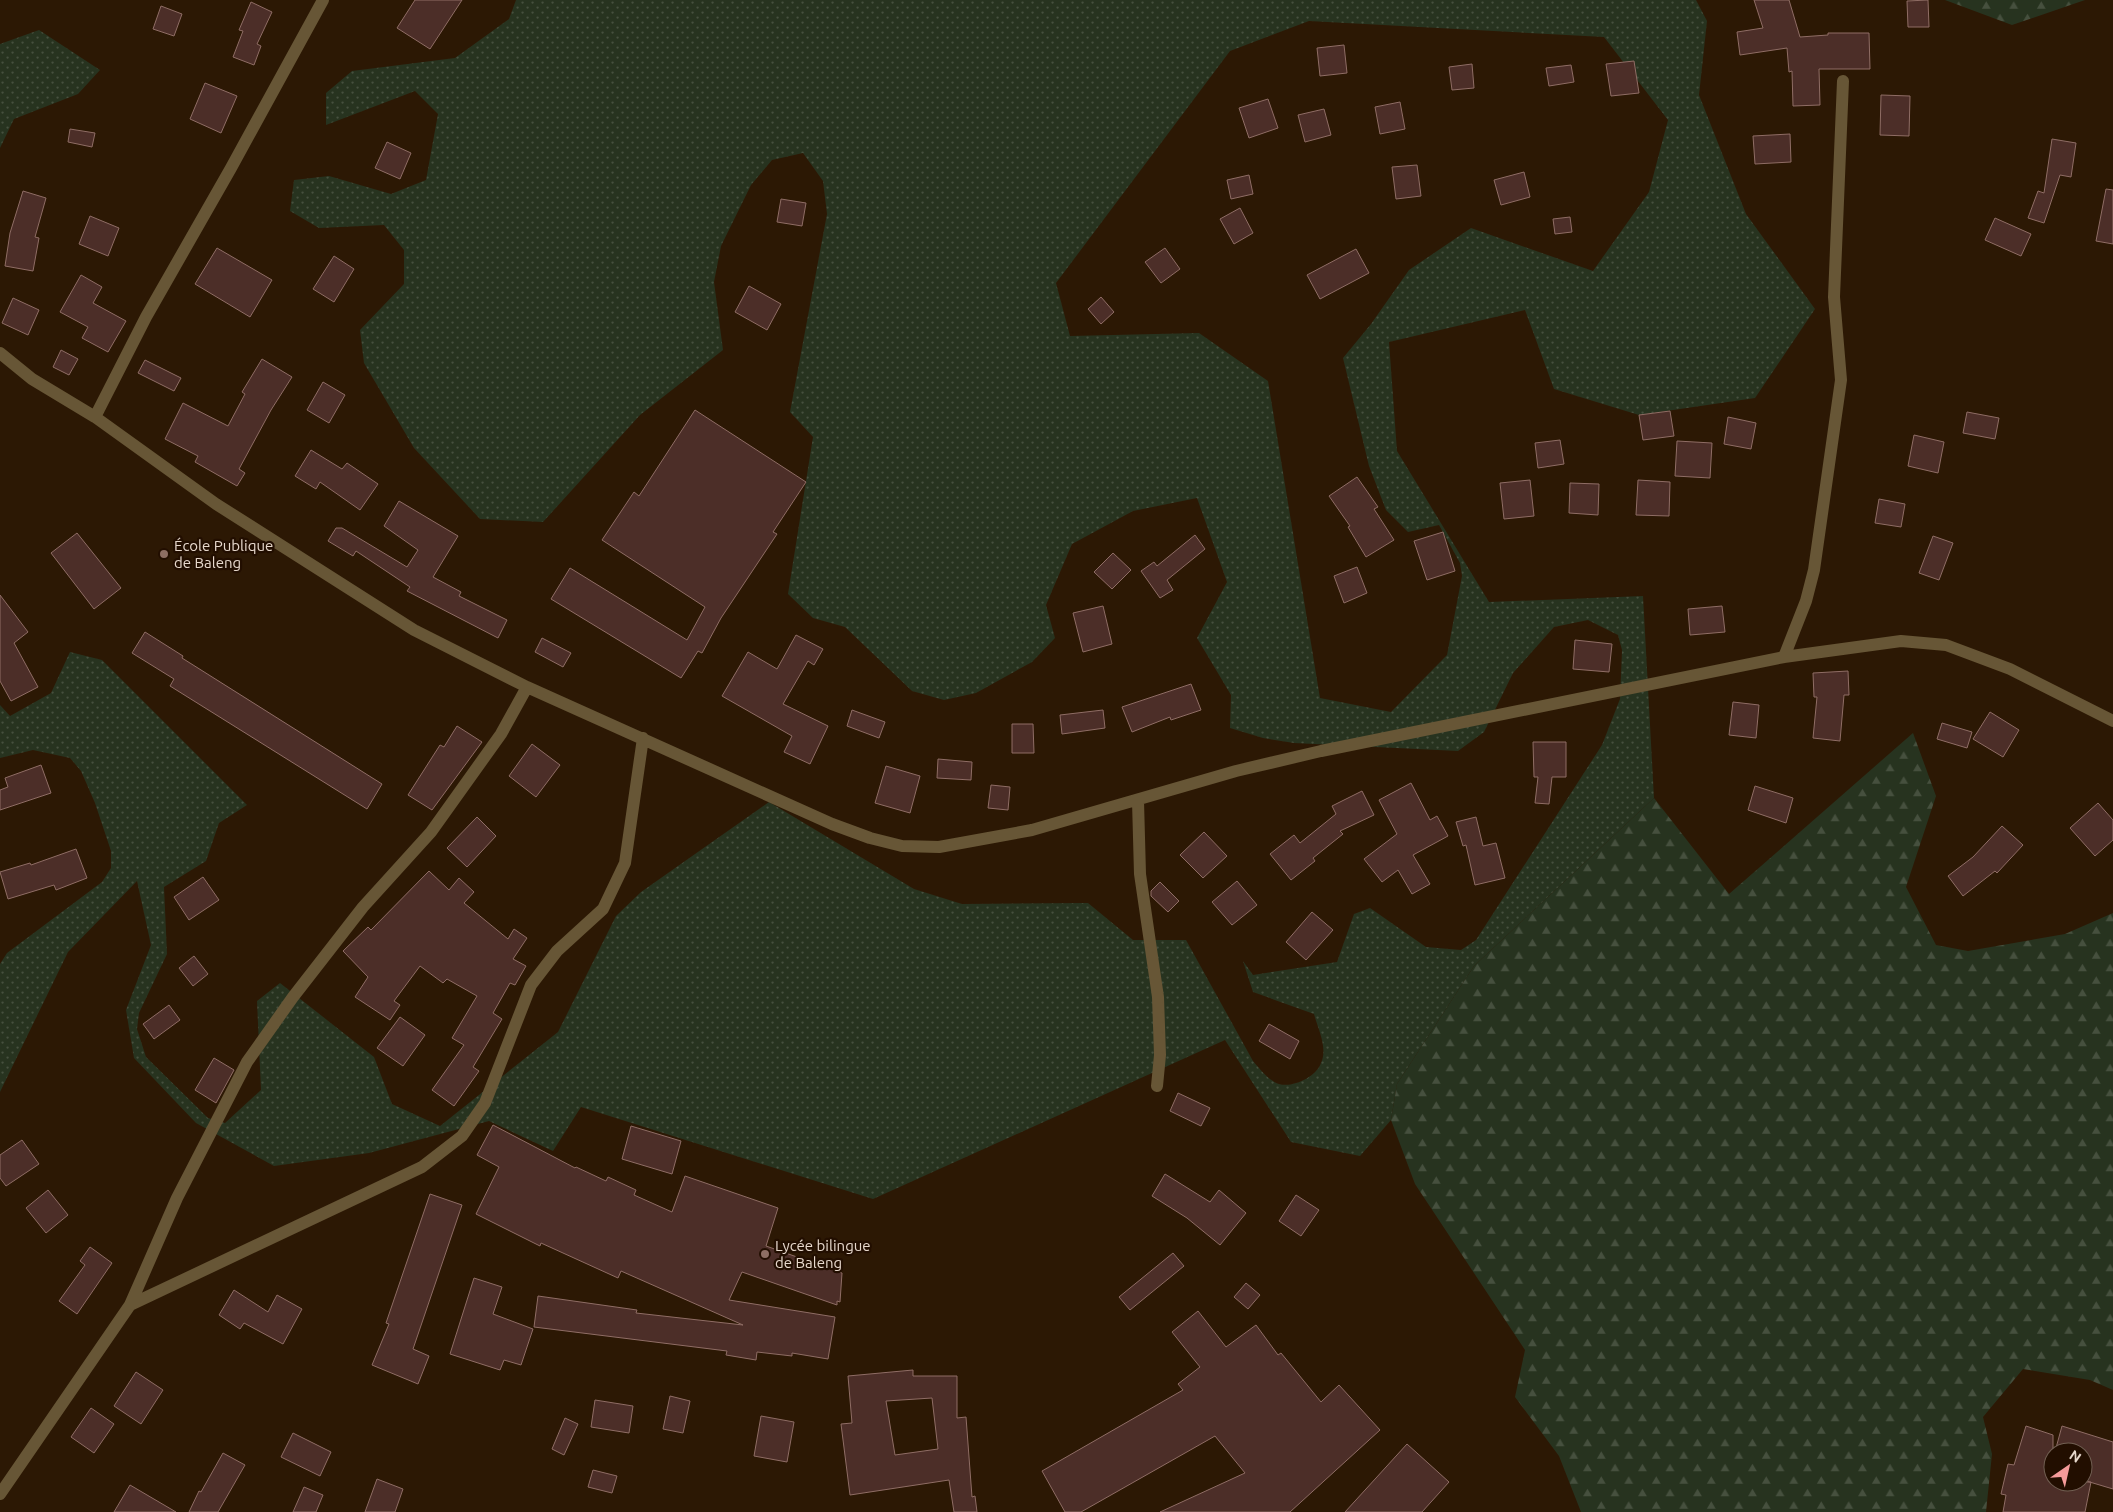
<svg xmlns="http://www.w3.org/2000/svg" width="2113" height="1512" font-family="Ubuntu,sans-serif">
  <defs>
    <pattern id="grass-dots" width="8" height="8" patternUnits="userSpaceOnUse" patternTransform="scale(1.25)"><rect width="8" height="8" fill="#27331f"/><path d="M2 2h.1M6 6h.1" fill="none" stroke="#46503e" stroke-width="1.8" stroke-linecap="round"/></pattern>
    <pattern id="forest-firs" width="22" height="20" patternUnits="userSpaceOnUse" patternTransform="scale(1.25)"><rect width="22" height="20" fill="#27331f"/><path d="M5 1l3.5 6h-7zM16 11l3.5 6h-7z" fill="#46503e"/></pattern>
  </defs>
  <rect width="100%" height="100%" fill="#2c1804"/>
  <path fill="url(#grass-dots)" fill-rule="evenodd" d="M516,0H1696L1707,21L1699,95L1746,214L1815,309L1755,398L1639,415L1554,389L1525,310L1389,342L1397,451L1489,602L1643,596L1654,798L1474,966L1397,1084L1391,1120L1360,1156L1291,1142L1225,1040L873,1199L581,1107L553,1151L489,1121L369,1153L274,1166L196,1123L134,1058L126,1010L151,945L137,881L68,952L0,1092V964L7,953L102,882L111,868V851L95,803L81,771L70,758L33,750L0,758V705L10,716L51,693L70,652L102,660L247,805L219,823L206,861L164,887L167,954L139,1013L137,1029L146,1057L208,1118L225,1123L261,1090L257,1001L280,983L374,1057L392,1104L440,1126L558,1032L616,916L641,892L769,802L914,889L962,904L1088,903L1133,940H1186L1253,1061C1260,1069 1269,1081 1279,1084C1293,1088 1316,1077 1321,1063C1328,1048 1318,1029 1314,1014L1253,992L1243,961L1253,975L1337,962L1354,914L1370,908L1426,947L1461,950L1476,940L1602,745L1620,699L1622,650L1618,635L1588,620L1554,627L1513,673L1484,732L1458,751L1294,743L1263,738L1230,728L1231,695L1197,638L1227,582L1197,498L1133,511L1072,544L1046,605L1055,638L1032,662L976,693L944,700L912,691L845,627L813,618L788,594L813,437L790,412L827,214L823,181L803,153L772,160L751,185L721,246L714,282L723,350L640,415L543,522L480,519L414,448L364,363L360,330L404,284V250L384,225L319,228L290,211L294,180L329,176L391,194L426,180L438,114L415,91L326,125V93L352,71L455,58L509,19ZM1309,21L1604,37L1668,120L1649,192L1593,271L1471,228L1409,270L1371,324L1343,358L1369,466L1386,510L1408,532L1439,525L1460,563L1462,576L1447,655L1391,712L1320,698L1268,381L1199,333L1070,336L1056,283L1230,51Z
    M39,30L100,70L78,94L14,119L0,148V44Z"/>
  <path fill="url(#forest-firs)" d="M1945,0H2085L2012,25Z
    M1913,733L1936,796L1906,887L1936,945L1968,951L2065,934L2113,913V1390L2090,1380L2023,1369L1983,1417L1992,1454L1986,1512H1581L1559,1456L1515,1397L1525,1350L1415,1184L1391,1120L1397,1084L1474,966L1654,798L1729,894Z"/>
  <path fill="#4c2e28" stroke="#8f6d65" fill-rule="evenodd" d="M415,0H462L430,49L397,28Z
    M1754,0H1789L1800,37L1828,35V33H1869L1870,69H1819L1820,105L1793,106L1792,71L1789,72L1787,48L1740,55L1737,32L1763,28Z
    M1928,0L1929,27H1908L1907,1Z
    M251,2L272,12L257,44L261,46L254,65L233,57L243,31L239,30Z
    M161,6L182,14L174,36L153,29Z
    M1344,45L1347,73L1320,76L1317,48Z
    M1634,61L1639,93L1611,96L1606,64Z
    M1472,64L1474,88L1452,90L1449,67Z
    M1571,65L1574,82L1549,86L1546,68Z
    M205,83L237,96L221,133L190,119Z
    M1881,95L1910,96L1909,136L1880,135Z
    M1268,99L1278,128L1249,138L1239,108Z
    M1400,102L1405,129L1380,134L1375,107Z
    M1324,109L1331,135L1305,142L1298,115Z
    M70,129L95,133L92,147L68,142Z
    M1790,134L1791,162L1755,164L1753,136Z
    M2052,139L2076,143L2071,177L2060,175L2044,223L2028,218L2038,191L2044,193Z
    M387,142L411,153L400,179L375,168Z
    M1417,165L1421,196L1396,199L1392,167Z
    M1524,172L1530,197L1501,205L1494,180Z
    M1249,175L1253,194L1231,199L1227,180Z
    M2106,189L2113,190V244L2096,241Z
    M23,191L46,198L35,237L39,238L33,271L5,266L10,233Z
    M781,199L806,203L802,226L777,222Z
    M1240,208L1253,233L1234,244L1220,219Z
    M90,216L119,228L108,256L79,244Z
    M1570,217L1572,232L1555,234L1553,219Z
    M1995,218L2031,234L2021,256L1985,240Z
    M217,248L272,280L250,317L195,284Z
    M1165,248L1180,269L1161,283L1145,262Z
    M1356,249L1369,273L1320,299L1307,275Z
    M334,256L354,269L334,302L313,289Z
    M81,275L102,287L93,303L126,321L108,352L82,338L88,327L60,312Z
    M749,286L781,304L767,330L735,312Z
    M1101,297L1114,312L1101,324L1088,309Z
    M13,298L39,310L28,335L2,323Z
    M61,350L78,359L69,375L53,367Z
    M262,359L292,377L271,410L239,469L245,473L237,486L195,462L198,456L165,439L183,403L228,426L245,394L242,392Z
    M145,360L181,378L174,391L138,373Z
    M323,382L345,395L329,423L307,410Z
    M695,410L806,482L773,532L777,534L721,618L702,653L698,651L681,678L551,599L570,568L687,640L705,607L602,540L634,492L639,496Z
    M1670,411L1674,436L1643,440L1639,415Z
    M1967,412L1999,418L1995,439L1963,433Z
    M1728,417L1756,423L1751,449L1724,444Z
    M1914,435L1944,442L1938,473L1908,466Z
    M1560,440L1564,464L1538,468L1535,443Z
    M1677,441L1712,443L1710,478L1675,476Z
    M311,450L342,469L347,463L378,484L360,510L320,482L316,489L295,476Z
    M1357,477L1378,507L1374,509L1394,540L1366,557L1348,527L1350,526L1329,496Z
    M1530,480L1534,516L1504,519L1500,483Z
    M1638,480L1670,482L1669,516L1636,515Z
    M1570,483L1599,484L1598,515L1569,513Z
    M1879,499L1905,504L1901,527L1875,523Z
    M399,501L458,536L433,577L461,592L459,596L507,620L498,638L407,591L410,587L356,551L353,556L328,541L336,528H342L407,567L418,550L384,526Z
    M1443,532L1455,571L1427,580L1414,541Z
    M77,533L121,588L94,609L51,553Z
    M1195,535L1205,549L1167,580L1173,590L1160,598L1141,571L1154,562L1157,566Z
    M1933,536L1953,543L1939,580L1919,573Z
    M1113,553L1131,570L1112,589L1094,572Z
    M1357,567L1367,593L1344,603L1334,576Z
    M0,595L28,632L14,643L38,687L11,701L0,681Z
    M1103,606L1112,644L1083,652L1073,613Z
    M1722,606L1725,632L1690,635L1688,609Z
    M145,632L183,656L182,658L382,784L367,809L170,686L174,679L132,653Z
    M796,635L823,649L814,665L808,661L783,704L828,726L810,764L784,752L792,736L722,696L748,652L777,669Z
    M542,638L571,653L563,667L535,652Z
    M1575,640L1612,644L1609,672L1573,669Z
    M1848,671L1849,695H1844L1840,741L1813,738L1817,697H1814L1813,673Z
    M1191,684L1201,710L1171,720L1170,717L1132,732L1122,707Z
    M1733,702L1759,705L1756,738L1729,735Z
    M852,710L885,722L879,738L847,726Z
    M1103,710L1105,728L1062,734L1060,715Z
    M1990,712L2019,730L2003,757L1973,739Z
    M1942,723L1972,732L1967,748L1937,739Z
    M1012,724H1033L1034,753H1012Z
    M457,726L482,742L432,810L408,795L440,745L444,747Z
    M1533,742H1566V777H1552L1549,804L1535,803L1538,777H1534Z
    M532,744L560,765L536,797L509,776Z
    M938,759L972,762L971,780L937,778Z
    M41,765L51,793L0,810V790L8,787L5,778Z
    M886,766L920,776L910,813L875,803Z
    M1411,783L1430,820L1437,816L1448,836L1413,855L1430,884L1412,894L1398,870L1382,882L1364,859L1397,834L1379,800Z
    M991,785L1010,787L1008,810L988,808Z
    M1755,786L1793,798L1786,823L1748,810Z
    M1362,791L1374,815L1340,831L1343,834L1313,858L1315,861L1291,880L1270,854L1294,835L1300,843L1336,814L1332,806Z
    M2098,803L2113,820V840L2095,856L2070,828Z
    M477,817L496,836L467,867L447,848Z
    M1476,817L1483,846L1496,843L1505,878L1475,885L1466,845L1463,846L1456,822Z
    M2002,826L2023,845L1997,873L1995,871L1963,896L1948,876L1973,857Z
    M1204,832L1227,856L1203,878L1180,855Z
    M76,849L87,878L56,890L54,885L8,899L0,872L30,863L31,865Z
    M429,871L449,890L459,878L474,892L464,903L508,939L514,929L527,938L513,959L526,966L515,985L510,983L493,1013L502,1019L473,1067L479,1071L454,1106L432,1090L464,1045L452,1038L477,996L447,979L443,983L420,966L394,1001L400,1005L390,1020L355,997L368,977L343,951L368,927L371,930Z
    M203,877L219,900L189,920L174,897Z
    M1237,881L1257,905L1232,925L1212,902Z
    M1160,882L1179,901L1168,912L1151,896V891Z
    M1312,912L1333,930L1306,960L1286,942Z
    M194,956L208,974L193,986L179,968Z
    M169,1005L180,1020L154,1039L143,1024Z
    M400,1017L425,1035L403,1066L377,1048Z
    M1269,1024L1299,1041L1290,1059L1259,1041Z
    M214,1058L234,1070L216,1103L195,1090Z
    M1178,1093L1210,1108L1201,1126L1170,1111Z
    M493,1125L575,1168L576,1167L606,1181L608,1177L636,1190L634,1195L672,1212L685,1176L778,1208L766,1246L842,1273L840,1302L837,1301V1305L742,1272L729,1300L835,1317L828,1359L792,1353V1356L757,1352L756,1360L726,1355L727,1351L534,1327L538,1296L637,1310L636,1313L743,1325L621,1271L618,1278L541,1243L540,1246L476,1214L499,1167L477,1155Z
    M631,1126L681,1141L672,1174L622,1159Z
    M22,1140L39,1164L6,1186L0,1178V1155Z
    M1165,1174L1210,1202L1219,1190L1246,1213L1220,1245L1187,1218L1152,1196Z
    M48,1190L68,1215L46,1233L26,1208Z
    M430,1194L462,1205L413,1349L429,1356L418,1384L372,1365L389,1324L386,1323Z
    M1296,1195L1319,1210L1301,1236L1279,1221Z
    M90,1247L112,1263L77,1314L59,1301L85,1265L80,1261Z
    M1173,1253L1184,1266L1130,1310L1119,1297Z
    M474,1278L502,1287L493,1314L533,1329L521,1365L504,1360L500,1370L450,1354Z
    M1246,1283L1260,1295L1248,1309L1234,1297Z
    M234,1290L268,1312L277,1295L302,1309L283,1344L244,1323L240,1329L219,1315Z
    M1198,1311L1226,1347L1256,1325L1278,1355L1281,1353L1321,1402L1339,1385L1380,1430L1290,1512H1160L1245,1473L1215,1436L1081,1512H1065L1042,1471L1183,1390L1178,1384L1200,1367L1172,1332Z
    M913,1370V1376H957V1418L966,1417L972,1497L975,1496L977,1512H954L949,1480L850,1495L841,1424L852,1423L848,1376ZM932,1398L938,1449L895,1455L886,1401Z
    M136,1372L163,1390L141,1424L114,1406Z
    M670,1396L690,1401L683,1433L663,1429Z
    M595,1400L633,1406L629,1433L591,1427Z
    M91,1408L114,1424L94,1453L71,1437Z
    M761,1416L794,1422L787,1462L754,1456Z
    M565,1418L578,1424L564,1455L552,1449Z
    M2026,1426L2053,1435V1482H2091L2085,1512H2003L2006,1495L2001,1494L2008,1464L2014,1465Z
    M2062,1426L2113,1442V1489L2083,1480V1452H2070L2056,1448Z
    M293,1433L331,1452L320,1476L281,1457Z
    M1407,1444L1449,1482L1422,1512H1345Z
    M223,1453L245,1465L218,1512H189L199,1491L201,1492Z
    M593,1470L617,1476L612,1493L588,1487Z
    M377,1479L403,1489L395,1512H365Z
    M130,1485L176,1512H114Z
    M304,1487L323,1495L316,1512H293Z"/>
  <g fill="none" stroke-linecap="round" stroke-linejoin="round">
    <path stroke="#675636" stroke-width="12" d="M0,353L32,379L95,417L216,504L414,630L527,687L832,824L870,838L902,846L939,847L1032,830L1236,771L1321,751L1784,657L1901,641L1946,645L2010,669L2113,721
      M95,417L146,317L231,168L323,0
      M1784,657L1806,601L1814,570L1841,380L1834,297L1843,81
      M1138,801L1140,874L1158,997L1160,1055L1157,1086
      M130,1305L177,1198L247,1062L293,997L363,907L431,832L501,734L527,687
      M0,1494L130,1305L422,1167L462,1136L485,1103L531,985L557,951L603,909L625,863L643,738"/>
  </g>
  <g fill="#8d6e63" stroke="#220e00" stroke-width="2">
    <circle cx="164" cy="554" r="5"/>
    <circle cx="765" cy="1254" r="5"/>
  </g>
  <g text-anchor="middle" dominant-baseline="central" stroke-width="4.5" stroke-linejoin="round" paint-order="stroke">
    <g font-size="15" fill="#e7d8cc" stroke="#220e00" text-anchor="start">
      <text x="174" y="545">École Publique<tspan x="174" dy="17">de Baleng</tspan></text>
      <text x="775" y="1245">Lycée bilingue<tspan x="775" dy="17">de Baleng</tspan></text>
    </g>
  </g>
  <g transform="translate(2068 1467) rotate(34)"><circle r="24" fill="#220e00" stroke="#715f52"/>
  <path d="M0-4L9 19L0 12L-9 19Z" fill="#f59b9a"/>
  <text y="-8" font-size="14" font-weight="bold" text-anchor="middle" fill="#e7d8cc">N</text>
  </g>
</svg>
